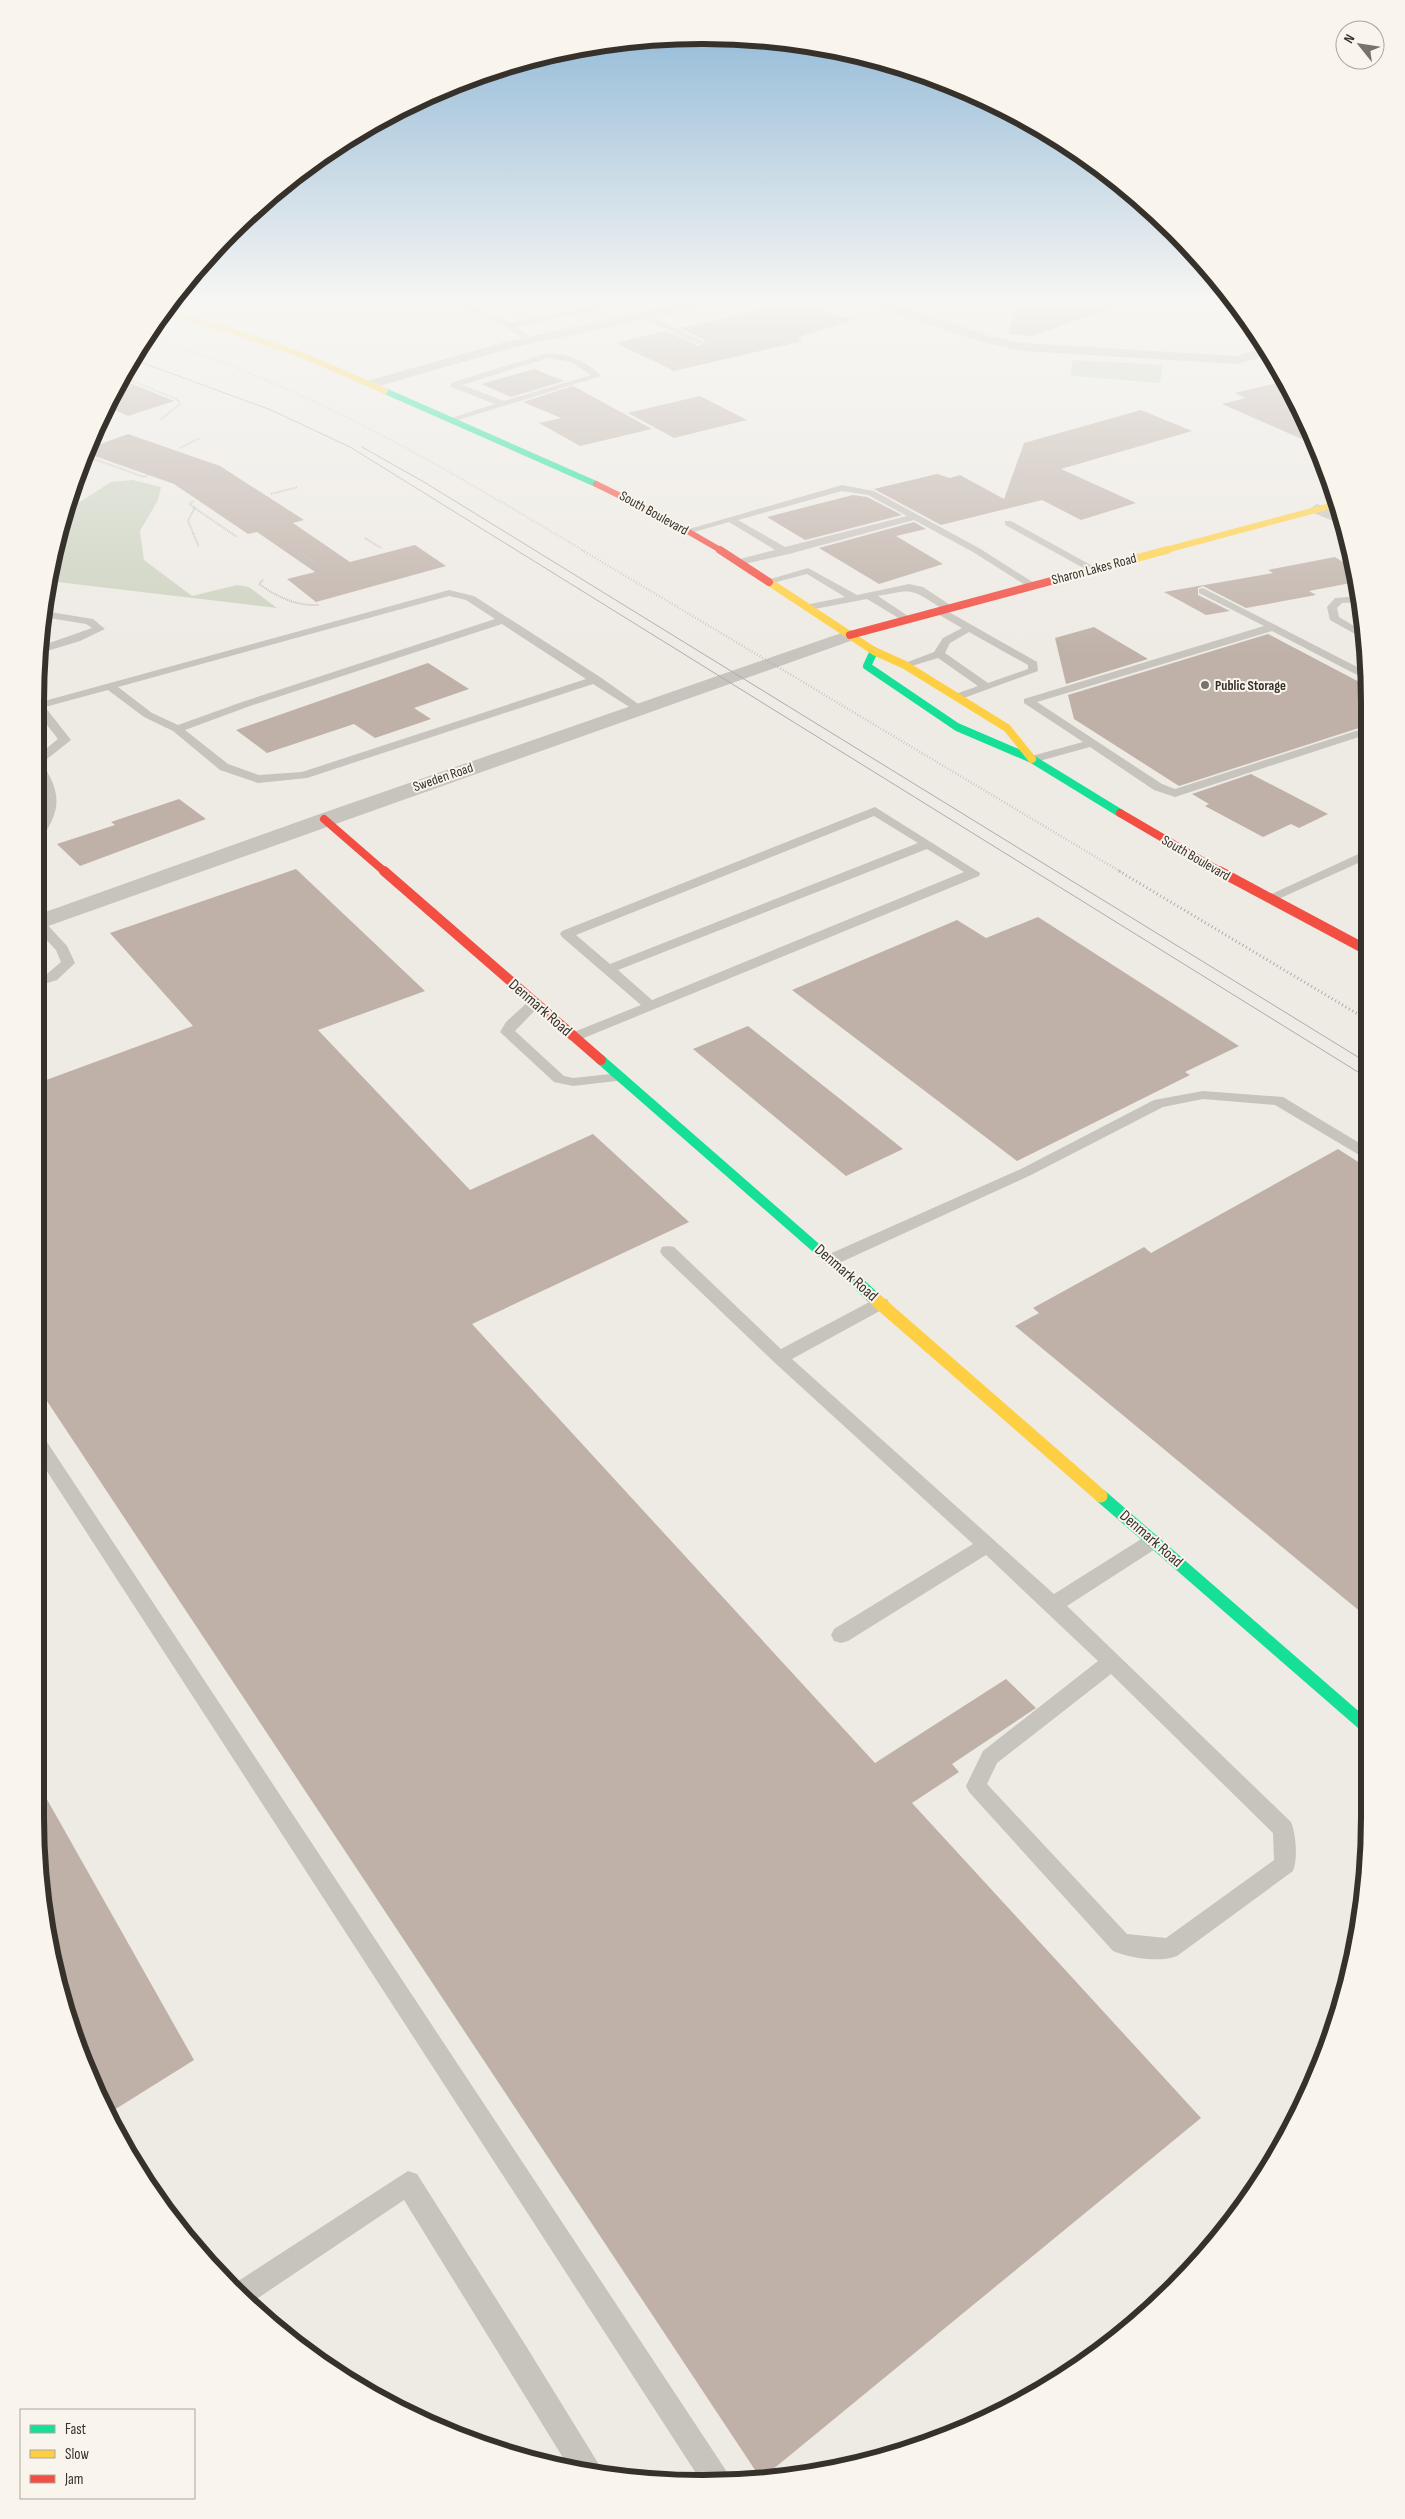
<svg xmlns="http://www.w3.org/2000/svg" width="1405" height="2519" font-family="'Sofia Sans Condensed',sans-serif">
  <rect width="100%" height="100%" fill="#eeeae4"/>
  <path fill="#ccd2c0" d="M1072,360L1163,365L1160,383L1071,376Z
    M133,480L161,487L158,500L140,531L144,560L192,596L237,585L249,587L277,608L49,581L58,529L66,511L111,482Z"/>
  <path fill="#bfb1a8" d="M793,302L854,320L796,338L803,341L674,371L616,343L666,331L698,346L706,341L680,328Z
    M1016,302H1115L1116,307L1031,336L1009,334Z
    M534,369L564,381L511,397L481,384Z
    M120,379L174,401L128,416L108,407Z
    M1282,382L1313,444L1222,404L1246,398L1235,393Z
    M573,386L652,429L580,446L539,423L561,418L523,402Z
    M700,396L747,420L674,438L628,413Z
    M1141,410L1192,431L1061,469L1136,503L1081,520L1042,500L941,525L874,489L937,474L950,478L960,475L1004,499L1024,443Z
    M128,434L220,466L304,520L293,523L350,562L415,545L446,566L316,602L287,579L315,572L257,532L248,534L174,484L89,454L92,447Z
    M853,495L867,497L902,515L805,540L767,517Z
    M914,522L926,529L896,536L943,564L879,584L819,548Z
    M1335,557L1354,569L1356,582L1309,591L1316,595L1246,608L1203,586L1198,588V595L1230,611L1206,615L1164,592L1273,573L1268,570Z
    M1094,627L1148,659L1066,684L1055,638Z
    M1268,634L1365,685V726L1179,786L1074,719L1068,695Z
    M428,663L469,689L414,708L431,719L375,738L354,724L267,753L236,730Z
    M1251,774L1328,814L1299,828L1291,824L1263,837L1205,806L1209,804L1192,794Z
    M179,799L206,819L80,866L57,844L115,825L111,822Z
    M296,869L425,991L318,1030L470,1190L593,1134L689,1222L472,1324L875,1763L1006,1679L1036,1708L952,1764L959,1772L912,1803L1201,2118L761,2479L39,1389L38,1083L193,1026L110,933Z
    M1038,917L1239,1046L1185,1072L1190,1075L1017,1161L792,990L957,920L986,938Z
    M748,1026L903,1149L846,1176L693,1049Z
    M1338,1149L1366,1167L1368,1618L1015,1326L1039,1313L1033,1308L1144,1247L1151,1253Z
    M40,1787L194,2060L106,2115L70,2031L41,1904Z"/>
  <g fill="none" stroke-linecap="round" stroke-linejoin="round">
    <path stroke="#bfbbb6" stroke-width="2" stroke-dasharray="1 1" stroke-linecap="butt" d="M121,376L178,400L180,404L160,420
      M180,448L200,438
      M88,457L144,477L148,475
      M271,494L298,487
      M194,501L189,504L237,537
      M195,507L188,521L199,547
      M365,538L381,548
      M303,554L318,565
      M263,580L259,584C278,597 295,606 319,605"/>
    <path fill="#c7c3bd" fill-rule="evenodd" d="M446,302H458L511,323L615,302H632L516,327L532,339V343H529L503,325Z
      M661,302H672L685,309L678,311Z
      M642,314H648L704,342L697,344L642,318Z
      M544,354C564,351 587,361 601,376L455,421L448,419L495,404L451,387V383ZM548,358L571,362L591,375L504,401L462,385Z
      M842,485L874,491L979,548L1039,586L1030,588L973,552L914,520L789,554L740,565L736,564V560L775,550L729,522L687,534L682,531ZM842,491L868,495L907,516L785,547L738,520Z
      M1005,521H1011L1098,569L1089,571L1005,525Z
      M808,568L857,595L909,584L923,587L953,607L954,609L949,612L1037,662L1038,671L961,699H953V695L978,686L938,658L905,668L900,665L934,652L943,638L962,628L936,613V609L941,608C910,588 914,589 878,596L911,618L912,620L907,623L867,599L809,610L804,607L805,605L845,597L807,574L769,584L764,581ZM969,632L1028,665V669L988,683L945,653L950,643Z
      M1203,588L1365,671V679L1272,631L1037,702L1162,784L1175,789L1365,728V735L1175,797L1154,790L1090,747L1032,763L1028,761V757L1083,742L1024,703V699L1264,626L1199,593V589Z
      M449,590L474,596L600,677L644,708L638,711L634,710L593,684L307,778L258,783L220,770L173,731L144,717L108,690L45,707L71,740L42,763C61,793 62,809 41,839L37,840V827L46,801L37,774V756L58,739L37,712V703ZM449,596L466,600L495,619L242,702L178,725L152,713L118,687ZM502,624L586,679L302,772L259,775L228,764L185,730L250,706Z
      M1360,596L1361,602L1342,603L1337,608L1339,617L1364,632V639L1330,620L1327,607L1335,598Z
      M44,611L93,619L105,629L80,641L37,654L38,647L92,628L86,624L43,617Z
      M875,807L980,873L979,876L579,1040H569L567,1037L569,1034L641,1005L562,937L560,934L562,931ZM874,816L918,843L610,964L576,935ZM927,849L964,872L652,1000L618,970Z
      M1365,851V860L1274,901L1269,902L1263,898Z
      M38,919L43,920L67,946L75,963L57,980L38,986V978L47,974L61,962L56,950L37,930Z
      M535,999L542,1003L515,1031L564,1076L573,1078L620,1073L625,1074L627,1077L625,1080L573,1086L554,1082L500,1032L506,1022L530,1000Z
      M1203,1091L1283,1097L1366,1147V1159L1275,1105L1203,1099L1163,1107L1031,1175L837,1264H825L823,1260L825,1256L1021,1169L1154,1100Z
      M668,1246L674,1247L781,1349L875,1299H887L889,1303L887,1307L792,1359L1054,1594L1146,1536L1153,1534L1160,1536L1162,1541L1160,1546L1067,1606L1291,1822C1296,1835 1298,1858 1293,1871L1177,1956C1160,1963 1130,1958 1113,1951L969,1792L966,1786L983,1751L1098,1661L986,1555L848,1641L841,1643L834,1641L831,1635L834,1629L973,1544L774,1362L662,1255L660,1251L662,1247ZM1111,1674L1273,1833L1274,1860L1166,1938L1127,1934L987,1784L997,1763Z
      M39,1437L45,1439L727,2472L731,2482L701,2481L39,1459Z
      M408,2171L417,2174L526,2346L598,2463L601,2475L570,2469L404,2200L249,2304L229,2287Z"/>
    <path fill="#c7c3bd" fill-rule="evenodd" d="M688,302H713L707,306L512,348L372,388L365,384L367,381L509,341Z
      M867,302H887L990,336L1023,343L1236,356L1265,347L1269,355L1237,364L1023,351L982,342L868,305Z
      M1317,504L1340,513L1343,525L1311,512L1309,509Z
      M850,630L856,631L859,635L856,639L37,930V915L317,815Z"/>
    <path stroke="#16e098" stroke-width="6" d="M385,391L596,484"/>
    <path stroke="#16e098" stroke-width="8" d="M874,651L867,666L957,727L1032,759L1120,813"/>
    <path stroke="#16e098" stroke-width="10" d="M601,1060L862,1288"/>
    <path stroke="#16e098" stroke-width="13" d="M861,1286L875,1299
      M1101,1496L1368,1728"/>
    <path stroke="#ffcf43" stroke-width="6" d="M165,312L229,330L307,357L385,391
      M1162,551L1338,504"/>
    <path stroke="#ffcf43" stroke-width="8" d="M1066,577L1167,550
      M769,582L874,651L905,665L1007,728L1032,759"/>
    <path stroke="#ffcf43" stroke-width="13" d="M875,1299L1101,1496"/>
    <path stroke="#f24e42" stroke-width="6" d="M596,484L663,517L722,551"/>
    <path stroke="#f24e42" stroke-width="8" d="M720,550L769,582
      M850,635L1066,577
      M1120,813L1221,872
      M324,819L385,872"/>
    <path stroke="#f24e42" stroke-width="10" d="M384,871L601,1060
      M1219,871L1365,949"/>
    <path stroke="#afaba8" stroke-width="1" d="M132,359L271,410L350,447L1366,1077
      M362,447L424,482L1366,1062"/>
    <path stroke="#afaba8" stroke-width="2" stroke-dasharray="0.5 2" stroke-linecap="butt" d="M147,337C305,384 443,467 584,551"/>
    <path stroke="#afaba8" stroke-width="2.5" stroke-dasharray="0.5 2.5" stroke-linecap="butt" d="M582,550L1121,872"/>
    <path stroke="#afaba8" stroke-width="3" stroke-dasharray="1 3" stroke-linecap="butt" d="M1119,871L1366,1019"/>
  </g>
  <linearGradient id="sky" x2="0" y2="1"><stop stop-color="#8cb6d6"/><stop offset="0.46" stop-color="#f7f6f3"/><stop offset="1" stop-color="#f7f6f3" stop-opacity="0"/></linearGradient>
  <rect width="1405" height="655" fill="url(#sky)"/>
  <circle fill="#77726c" stroke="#f9f5ed" stroke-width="2" cx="1205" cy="685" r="5"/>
  <g text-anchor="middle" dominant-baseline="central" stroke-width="4" stroke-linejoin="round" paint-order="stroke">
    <g font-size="14" fill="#37312b" stroke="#f9f5ed">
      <text transform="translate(654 513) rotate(29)">South Boulevard</text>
      <text transform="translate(1094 569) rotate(-15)">Sharon Lakes Road</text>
      <text transform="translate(443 777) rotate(-19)">Sweden Road</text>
      <text transform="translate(1196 858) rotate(30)">South Boulevard</text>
    </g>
    <g font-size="14" font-weight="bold" fill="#37312b" stroke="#f9f5ed" text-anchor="start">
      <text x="1215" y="685">Public Storage</text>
    </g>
    <g font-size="16" fill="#37312b" stroke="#f9f5ed">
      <text transform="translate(540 1008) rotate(41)">Denmark Road</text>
      <text transform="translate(846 1273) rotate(41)">Denmark Road</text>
      <text transform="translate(1151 1539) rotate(41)">Denmark Road</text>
    </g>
  </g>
  <path d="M0 0H1405V2519H0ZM702 44H703A658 658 0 0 1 1361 702V1817A658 658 0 0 1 703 2475H702A658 658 0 0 1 44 1817V702A658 658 0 0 1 702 44Z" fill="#f9f5ed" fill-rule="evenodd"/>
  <path fill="none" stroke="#37312b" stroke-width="6" d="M702 44H703A658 658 0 0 1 1361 702V1817A658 658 0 0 1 703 2475H702A658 658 0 0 1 44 1817V702A658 658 0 0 1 702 44Z"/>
  <rect x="20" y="2409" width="175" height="90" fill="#f9f5ed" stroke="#aba79f"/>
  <rect x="30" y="2425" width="25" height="8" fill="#16e098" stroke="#aba79f"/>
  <text x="65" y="2434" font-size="15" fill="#37312b">Fast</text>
  <rect x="30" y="2450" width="25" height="8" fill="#ffcf43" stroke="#aba79f"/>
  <text x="65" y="2459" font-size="15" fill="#37312b">Slow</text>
  <rect x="30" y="2475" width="25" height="8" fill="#f24e42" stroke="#aba79f"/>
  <text x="65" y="2484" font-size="15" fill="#37312b">Jam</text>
  <g transform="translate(1360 45) rotate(300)"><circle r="24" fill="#f9f5ed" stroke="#aba79f"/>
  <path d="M0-4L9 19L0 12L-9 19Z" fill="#77726c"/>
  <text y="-8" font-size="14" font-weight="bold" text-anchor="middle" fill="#37312b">N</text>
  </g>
</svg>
